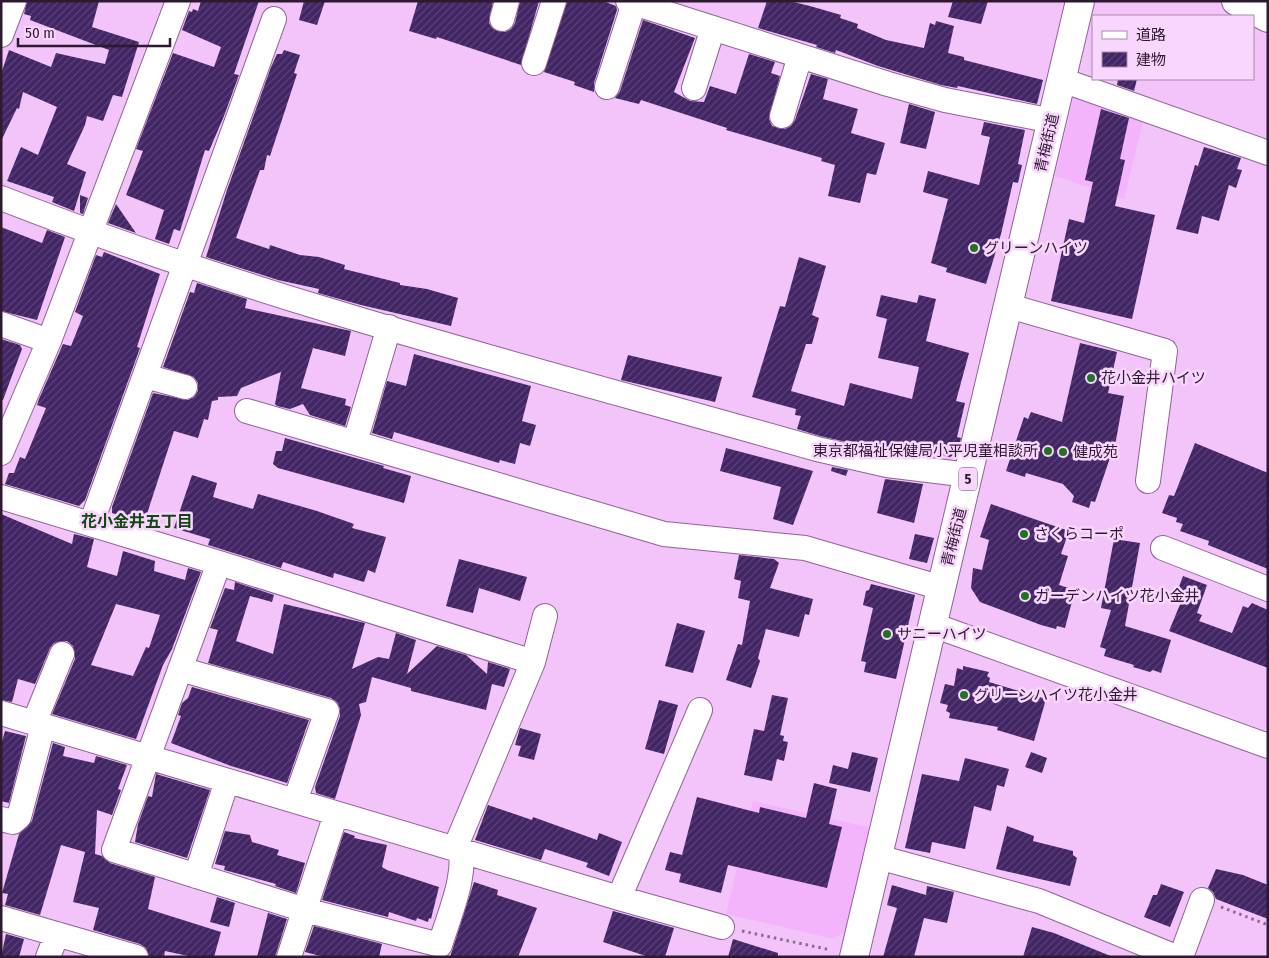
<svg xmlns="http://www.w3.org/2000/svg" width="1269" height="958" font-family="'Fira Sans Condensed','Noto Sans JP',sans-serif">
  <defs>
    <pattern id="building-hatch" width="6" height="6" patternUnits="userSpaceOnUse" patternTransform="scale(1.25)"><rect width="6" height="6" fill="#422564"/><path d="M-1 1l2-2M0 6l6-6M5 7l2-2" fill="none" stroke="#5b4377"/></pattern>
  </defs>
  <rect width="100%" height="100%" fill="#f2c4f9"/>
  <path fill="#f3b4fc" d="M1075,92L1145,114L1124,199L1055,176Z
    M753,801L872,828L846,931L834,939L726,914Z"/>
  <path fill="url(#building-hatch)" fill-rule="evenodd" d="M27,1H99L92,27L139,42L122,97L113,95L103,121L87,116L85,125L67,164L86,172L74,211L52,202L54,197L7,181L21,147L38,155L57,107L23,92L19,109L17,108L1,141V74L9,50L51,67L56,53L105,64L109,50L30,20L31,16L24,14Z
    M201,1H259L234,74L239,75L224,116L209,151L205,150L180,231L174,229L169,244L155,239L164,210L126,195L143,151L136,149L173,53L214,67L221,47L182,30L189,11L192,12L193,9L198,11Z
    M304,1H325L317,25L299,20Z
    M418,1H493L489,23L493,29L505,32L511,29L515,23L520,1H539L521,65L437,37L436,39L409,31Z
    M567,1H603L616,6L617,10L594,83V92L574,85L575,82L544,72Z
    M767,1H789L810,6L841,15L840,18L858,24L857,28L886,40L924,48L930,23L935,25L936,21L954,26L948,53L964,57V60L1043,80L1037,104L958,86L957,88L941,85L878,66L836,50L835,53L816,47L817,45L758,28Z
    M953,1H988L981,24L948,17Z
    M643,20L695,38L674,92L690,101L704,102L710,86L736,94L749,54L775,62L771,73L780,76L769,119L772,126L785,129L791,126L795,120L811,74L828,79L823,99L858,109L851,133L885,143L876,175L867,173L860,203L828,196L835,165L821,161L822,158L726,130L727,128L641,100L639,104L615,98L620,91Z
    M284,50L300,55L294,73L297,74L270,156L267,155L264,170H260L236,238L269,249L270,245L300,255L319,257L345,265L344,269L400,283V285L427,289L458,298L451,326L361,305L318,293L319,289L278,280L206,257L227,190L271,67L277,54H282Z
    M1118,79H1137L1134,91L1117,85Z
    M909,104L935,112L926,149L900,143Z
    M1101,109L1129,118L1120,159L1125,160L1115,206L1155,215L1132,319L1051,301L1069,219L1084,223L1093,182L1085,180Z
    M984,122L1025,130L1018,164L1022,165L1018,183L1013,182L1001,234L986,284L946,272L947,268L931,263L948,199L923,192L928,171L979,185L990,137L981,135Z
    M1204,147L1241,158L1237,169L1242,170L1236,188L1229,185L1219,221L1202,216L1198,234L1176,229L1195,165L1198,166Z
    M80,195L88,198L83,214L80,213Z
    M116,204L136,233L108,223Z
    M1,227L42,243L47,230L65,237L37,320L1,311Z
    M104,252L160,274L137,347L140,348L85,500L79,506L5,484L9,473H14L20,457L25,459L46,408L37,405L39,399L63,344L71,346L83,316L75,312L96,255L102,257Z
    M799,257L826,266L812,315L819,318L812,344H806L791,391L844,406L850,383L912,399L919,367L878,358L887,319L876,316L881,295L917,303L919,295L936,299L926,341L969,353L956,401L965,403L957,437L961,438L957,453L950,457L918,450L917,455L890,452L820,436L797,429L801,416L795,415L796,409L752,397L780,306L785,307Z
    M197,283L247,299L245,308L351,331L345,356L313,348L301,388L346,399L345,405L351,407L345,426L310,415L303,404L290,409L277,406L275,404L281,372L241,388L237,396L218,397V400L212,401L208,420L204,419L198,438L174,431L144,523L112,513V507L153,393L188,400L194,397L198,391V383L194,377L163,367L190,292L194,293Z
    M1,339L20,345L22,349L3,400H1Z
    M1080,343L1117,352L1108,393L1124,396L1116,440L1095,502L1091,501L1089,508L1072,502L1074,496L1063,484L1026,473L1025,477L1006,471L1024,417L1028,419L1031,412L1062,422Z
    M414,354L531,386L522,421L536,425L530,446L520,443L515,464L500,460L499,463L394,432L392,439L372,433L387,381L406,386Z
    M628,355L722,377L715,402L621,380Z
    M285,438L384,466L383,468L411,476L404,503L278,468L273,464L276,451H282Z
    M1195,443L1268,473V569L1208,545L1209,541L1180,531L1183,524L1176,522L1177,518L1162,513L1169,495L1174,496Z
    M726,448L813,471L793,525L773,519L781,487L720,471Z
    M832,467L848,470L846,476L831,471Z
    M192,475L217,483L213,497L253,509L258,494L317,511L354,524L352,528L386,537L375,573L368,570L364,582L334,573L333,578L283,562L281,568L208,545L210,539L174,528Z
    M885,479L923,484L914,523L877,513Z
    M991,504L1069,531L1061,554L1068,556L1059,585L1075,590L1065,628L1057,626L1056,629L1041,625L980,602L971,588L973,568L982,570L989,540L980,537Z
    M1,514L72,544L74,534L94,539L87,567L117,576L123,551L155,561L154,571L185,580L188,568L201,572L172,649L163,665L136,739L52,714L75,659L73,646L67,641L54,643L50,648L35,684L18,679L12,702L1,700ZM116,604L160,615L149,648L146,647L133,676L91,665Z
    M915,534L934,538L927,563L909,559Z
    M1114,539L1140,543L1125,626L1171,640L1161,673L1153,670L1150,672L1133,667L1134,665L1104,656L1106,649L1100,647L1111,610L1101,608Z
    M739,555L774,559L779,563L770,588L813,599L809,615L805,614L799,637L766,629L758,658L760,661L751,688L726,680L738,644L742,645L750,601L738,598L741,581L734,579Z
    M459,559L527,577L520,601L479,588L473,613L446,606Z
    M1183,576L1207,585L1197,613L1202,615L1199,621L1232,633L1243,606L1248,608L1252,603L1268,610V668L1169,631L1181,602L1174,600Z
    M235,582L274,595L272,602L250,596L236,641L273,654L284,604L365,623L352,669L378,657L389,659L396,633L416,640L407,674L437,646L466,655L487,674L488,662L510,669L504,687L492,684L486,710L411,691V688L372,677L366,702L359,704L361,715L335,799L316,793L315,787L340,716V709L337,702L331,698L208,663L218,630L210,628L225,588L234,590Z
    M871,584L915,595L896,679L864,672L866,662L861,661L873,608L863,605L866,591L869,590Z
    M677,623L705,631L693,673L665,666Z
    M963,666L989,672L987,676L990,678L989,682L1046,699L1034,741L997,730L998,727L949,718L950,713L946,711L948,705L940,703L945,684L954,686L957,668L963,670Z
    M192,687L309,720L287,783L231,766L171,743L181,716L178,715L182,703L188,698Z
    M772,695L788,698L780,735L784,736L783,741L788,742L784,761L777,759L772,781L744,775L754,729L764,731Z
    M659,700L678,705L664,754L645,749Z
    M520,728L541,734L534,760L518,756L521,746L515,745Z
    M5,731L26,736L9,803L1,801V745Z
    M53,743L65,747L63,756L94,763L96,756L127,765L118,789L121,790L112,815L97,810L95,854L102,856L110,863L155,877L148,909L221,932L214,957H193L165,951L164,957H149L146,948L140,944L93,930L99,908L73,902L85,852L61,845L40,915L5,905L8,894L2,893L19,834L32,821Z
    M852,752L878,758L870,792L829,783L833,765L848,769Z
    M1031,752L1047,758L1042,773L1025,767Z
    M965,758L1009,769L1004,787L997,785L991,811L974,806L965,849L932,842L930,853L905,848L922,774L959,781Z
    M156,774L210,790L187,858L135,842L138,824L148,796L152,797Z
    M814,783L837,789L829,824L842,827L827,888L728,865L721,893L679,882L681,874L665,870L670,852L682,855L697,797L759,813L760,807L806,818Z
    M488,805L532,820L533,817L597,840L599,833L622,842L609,876L586,867L588,863L545,849L541,860L475,840Z
    M1007,826L1034,836L1033,841L1073,851V855L1077,858L1070,886L996,869Z
    M225,831L250,835L252,842L279,850L277,855L305,863L296,893L275,886L276,884L224,870L225,866L215,864Z
    M344,832L355,836L354,838L387,845L382,867L387,870L439,887L431,919L429,918L428,922L417,918L416,921L389,912L388,917L322,900Z
    M1216,869L1243,875L1268,885V919L1216,899L1213,892L1208,888Z
    M474,882L498,890L497,895L537,908L518,957H450Z
    M1161,884L1184,892L1170,927L1144,917L1153,895H1157Z
    M892,885L926,895L927,886L954,892L947,923L924,918L914,957H883L897,908L887,905Z
    M217,897L235,903L229,927L210,922Z
    M613,911L674,928L665,957H649L603,942Z
    M268,913L287,919L275,957H257Z
    M314,926L382,944L379,957H324L305,952Z
    M1032,927L1054,933L1113,957H1023Z
    M6,934L24,939L19,957H1Z
    M733,939L778,953V957H728Z"/>
  <g fill="none" stroke-linecap="round" stroke-linejoin="round">
    <defs>
      <path id="minor" d="M628,1L888,84L945,100L1053,121
        M502,19L507,1
        M1,35L14,1
        M534,63L554,1
        M1062,80L1268,153
        M607,87L634,3
        M694,88L713,28
        M782,116L800,56
        M1,198C266,302 543,371 817,449L887,465L969,475
        M1009,306L1165,351L1148,481
        M1,324L49,341
        M145,376L185,387
        M247,411L664,534L805,548L942,588
        M355,442L389,327
        M1,453L49,341L178,1
        M1,497L219,563L533,662
        M91,524L274,19
        M1163,548L1268,589
        M219,563L114,850L305,910L440,945C449,915 470,869 458,841L533,662L545,616
        M933,625L1268,746
        M180,669L327,711L295,801
        M1,713L619,898L722,927
        M34,723L62,654
        M1,819L13,822L19,817L43,726
        M878,857L1039,901L1176,957
        M196,876L227,781
        M619,898L700,710
        M1,918L136,957
        M48,957L57,934
        M289,957L336,814
        M1181,957L1202,900"/>
      <path id="major" d="M1236,1L1268,18
        M854,957L1080,1"/>
    </defs>
    <use href="#minor" stroke="#945f9c" stroke-width="26"/>
    <use href="#major" stroke="#945f9c" stroke-width="30"/>
    <path stroke="#8c6a91" stroke-width="3" stroke-dasharray="2.5 4" stroke-linecap="butt" d="M1221,907L1268,925
      M742,931L831,950"/>
    <use href="#minor" stroke="#fff" stroke-width="24"/>
    <use href="#major" stroke="#fff" stroke-width="28"/>
  </g>
  <g fill="#21741d" stroke="#f9d6fe" stroke-width="2">
    <circle cx="974" cy="248" r="5"/>
    <circle cx="1091" cy="378" r="5"/>
    <circle cx="1048" cy="451" r="5"/>
    <circle cx="1063" cy="452" r="5"/>
    <circle cx="1024" cy="534" r="5"/>
    <circle cx="1025" cy="596" r="5"/>
    <circle cx="887" cy="634" r="5"/>
    <circle cx="964" cy="695" r="5"/>
  </g>
  <g text-anchor="middle" dominant-baseline="central" stroke-width="5" stroke-linejoin="round" paint-order="stroke">
    <rect fill="#f9d6fe" stroke="#6c526f" stroke-width="1" x="959" y="467.5" width="18" height="23" rx="4"/>
    <g font-size="14" font-weight="bold" fill="#2f1932">
      <text x="968" y="479">5</text>
    </g>
    <g font-size="15" fill="#2f1932" stroke="#f9d6fe">
      <text transform="translate(1047 143) rotate(-77)">青梅街道</text>
      <text transform="translate(954 537) rotate(-76)">青梅街道</text>
    </g>
    <g font-size="15" fill="#2f1932" stroke="#f9d6fe" text-anchor="start">
      <text x="984" y="248">グリーンハイツ</text>
      <text x="1101" y="378">花小金井ハイツ</text>
      <text x="1038" y="451" text-anchor="end">東京都福祉保健局小平児童相談所</text>
      <text x="1073" y="452">健成苑</text>
      <text x="1034" y="534">さくらコーポ</text>
      <text x="1035" y="596">ガーデンハイツ花小金井</text>
      <text x="897" y="634">サニーハイツ</text>
      <text x="974" y="695">グリーンハイツ花小金井</text>
    </g>
    <g font-size="16" font-weight="bold" fill="#134711" stroke="#f9d6fe">
      <text x="137" y="521">花小金井五丁目</text>
    </g>
  </g>
  <rect width="1269" height="958" fill="none" stroke="#2f1932" stroke-width="5"/>
  <rect x="1092" y="15" width="162" height="65" fill="#f9d6fe" stroke="#a88aac"/>
  <rect x="1102" y="31" width="25" height="8" fill="#ffffff" stroke="#a88aac"/>
  <text x="1136" y="40" font-size="15" fill="#2f1932">道路</text>
  <rect x="1102" y="52" width="25" height="15" fill="url(#building-hatch)" stroke="#a88aac"/>
  <text x="1136" y="65" font-size="15" fill="#2f1932">建物</text>
  <path d="M18 38v8h152v-8" fill="none" stroke="#2f1932" stroke-width="2.5"/>
  <text x="25" y="38" font-size="15" fill="#2f1932" stroke="#f9d6fe" stroke-width="4" paint-order="stroke">50 m</text>
</svg>
